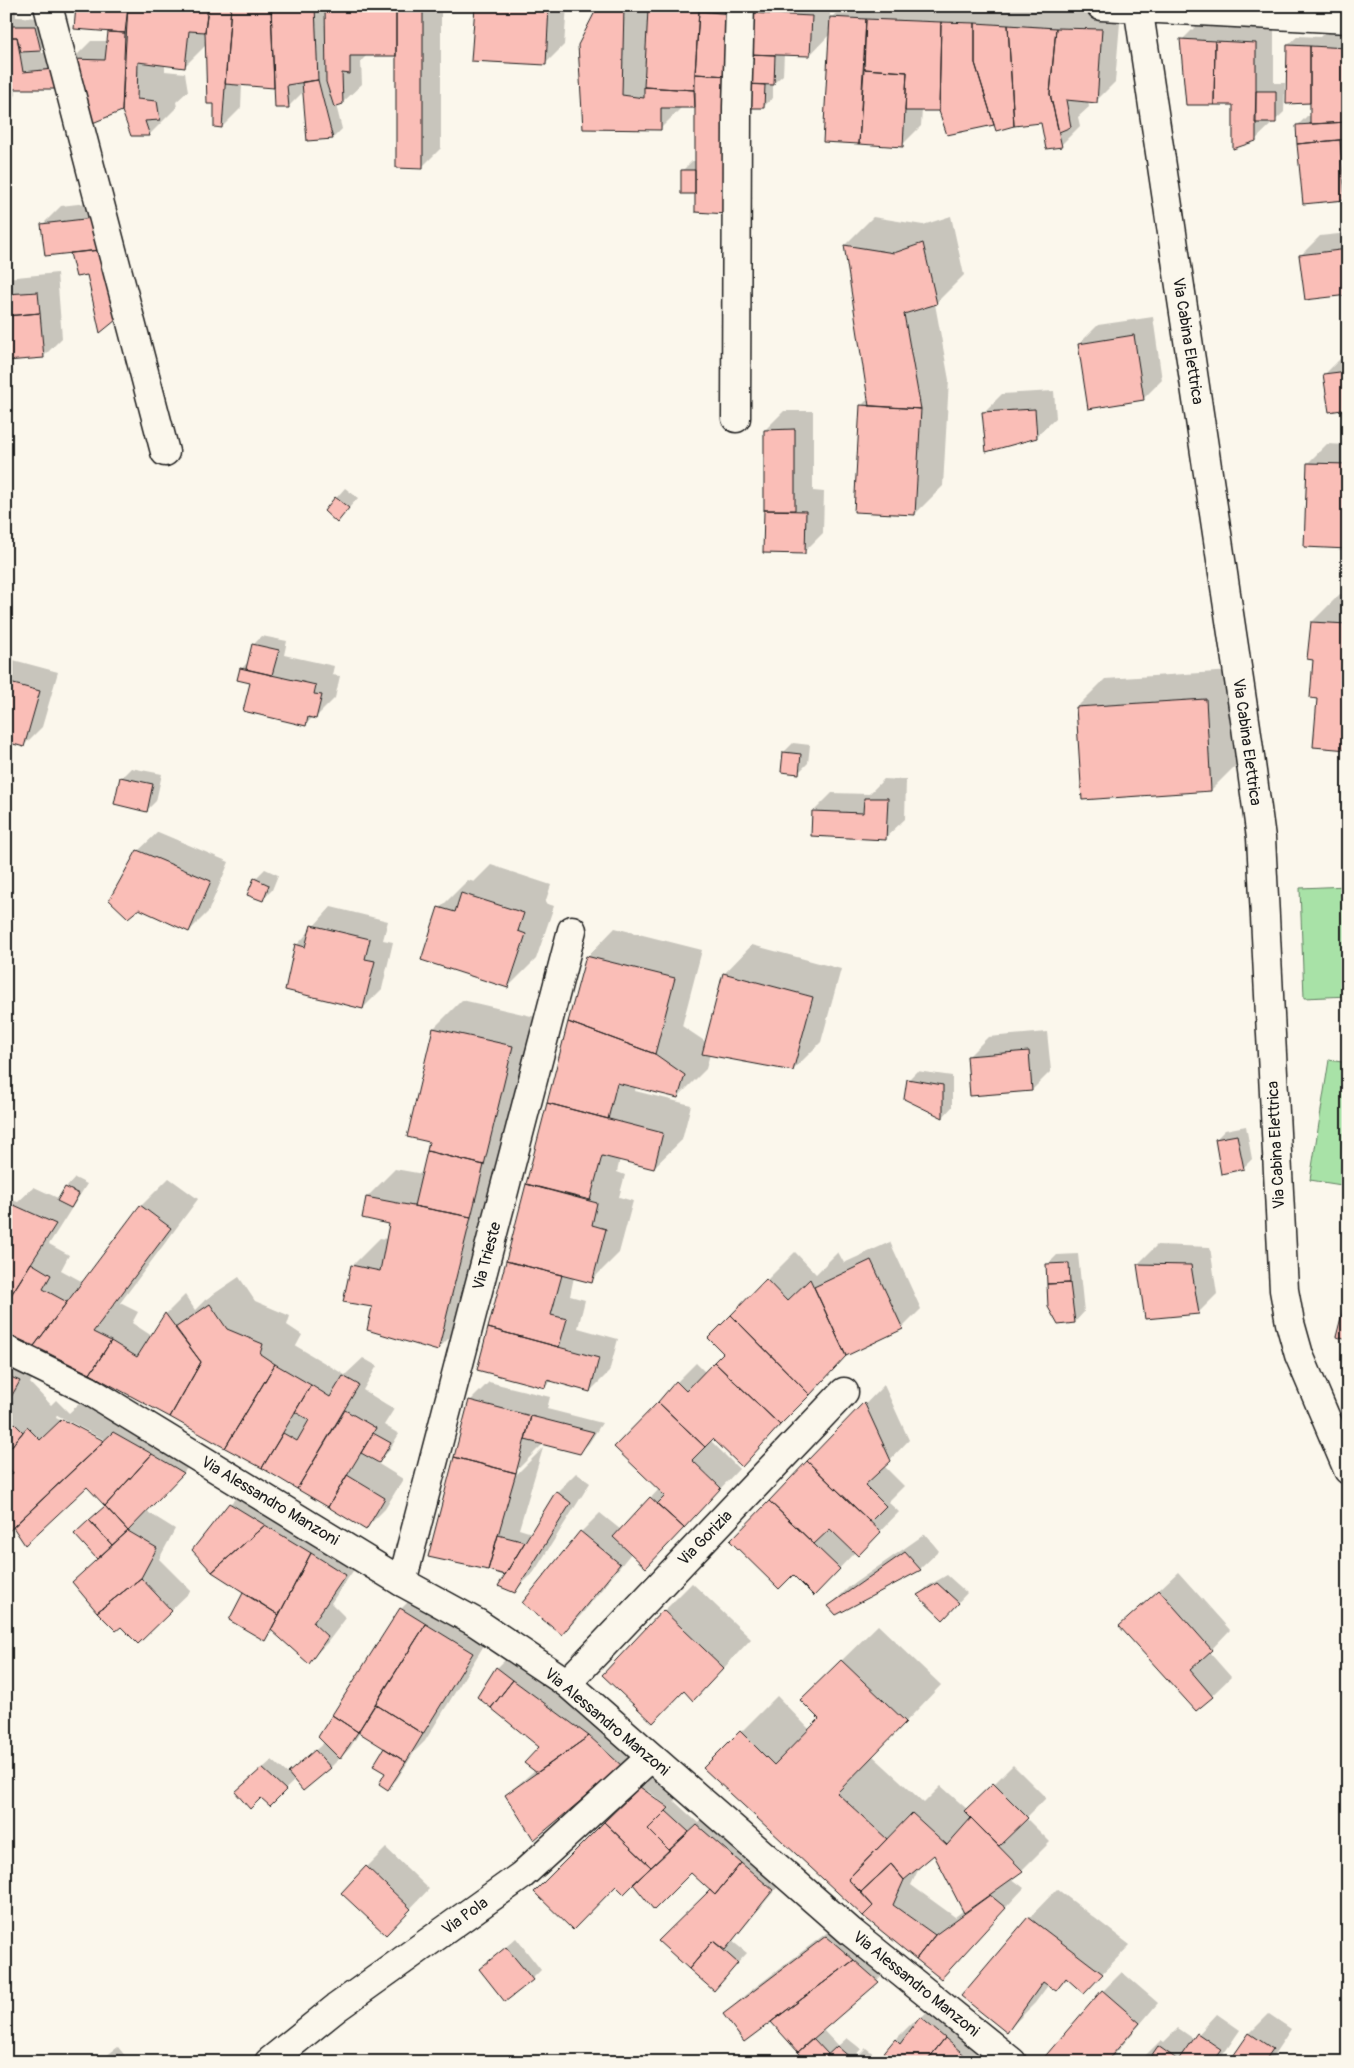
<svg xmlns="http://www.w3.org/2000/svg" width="1354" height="2068" font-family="Pangolin,sans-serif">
  <rect width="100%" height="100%" fill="#fbf7ec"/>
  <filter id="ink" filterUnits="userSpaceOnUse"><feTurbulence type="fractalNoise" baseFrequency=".02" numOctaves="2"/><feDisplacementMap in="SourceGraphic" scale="10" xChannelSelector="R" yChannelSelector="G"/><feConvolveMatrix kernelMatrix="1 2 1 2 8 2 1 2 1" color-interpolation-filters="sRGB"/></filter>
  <g filter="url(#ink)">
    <path fill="#a8e2a7" stroke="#627f62" d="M1348,886V996L1304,998L1300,888Z
      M1329,1060L1348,1063V1186L1310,1180Z"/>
    <path fill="#0003" fill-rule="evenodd" d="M6,6H16V17L44,18L49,40L41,48L42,53L73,51L75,57L91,41H108L110,31L77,6H441V148L422,167L397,55H367L361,61L362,84L342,103L336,105L342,129L333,138L308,139L304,91L288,107L276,87L242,84L241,108L222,127L216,102L206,45L185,66L165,64V71L185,73L188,91L176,102L177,107L149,135L122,110L90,122L76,71L16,88V95L6,104Z
      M476,6H567L564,45L545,64Z
      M600,6H651V8L653,6H749V15L757,6H830V19L843,6H1025L1121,11L1115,82L1096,101H1088L1089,107L1078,117L1080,126L1061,145L1042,122L995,124L948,134L940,110H922L921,126L902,145L824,141L830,34L810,55L784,54L783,75L773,84V98L763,107H746L696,193L683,170L692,161H696V107H682L660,129L584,128Z
      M1339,18L1348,19V196L1345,199L1304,203L1298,125L1307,116H1312L1311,102L1288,45L1298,36L1320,37Z
      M1201,21L1274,25V83H1285L1284,112L1255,140L1234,104L1182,40Z
      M112,200L134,300L115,319L88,273L71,252L42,225L61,206Z
      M951,216L964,275L935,304L949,380L943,486L915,514L861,406L869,398L845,245L873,217L923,225Z
      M1348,233V294L1301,255L1320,236Z
      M57,273L62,338L43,357L6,360V278Z
      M1153,317L1162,380L1143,399L1079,344L1098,325Z
      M1348,355V408L1324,375L1343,356Z
      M1054,391L1056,418L1036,437L983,413L1002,394Z
      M784,411H813V491L824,492L823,533L804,552H765V430Z
      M1327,444L1348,445V547L1308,463Z
      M345,488L358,498L337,521L325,511Z
      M1340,594L1348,595V748L1318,697L1312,622Z
      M262,636L287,641L284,655L334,666L332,675L340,676L335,698L316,717H313L306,724L251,682L239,679L242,668L249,661L253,645Z
      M6,658L58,672L42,727L23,746L6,741Z
      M1233,671L1239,762L1211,790L1077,707L1105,679Z
      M793,743L810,745L808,763L798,773L784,752Z
      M131,768L162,774L156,801L147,810L122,777Z
      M884,779L906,780L905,819L885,838L813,812L832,793L869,794Z
      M158,832L229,862L208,912L189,931L138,851Z
      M491,865L551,885L545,903L554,906L536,959L508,987L440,908L468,880L474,882Z
      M265,869L278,875L272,890L262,900L255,879Z
      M331,907L388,921L383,940L393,942L382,989L363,1008L297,945Z
      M615,928L702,950L682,1026L706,1042L724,974L752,945L841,969L821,1042L793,1070L710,1054L706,1069L678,1097L636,1086L635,1091L691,1105L682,1140L653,1168L620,1159L617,1172L625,1175L619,1197L633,1201L619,1253L591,1281L574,1277L570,1296L585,1300L578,1328L618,1339L609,1372L590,1391L552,1380L545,1387L479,1370L587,957Z
      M462,1000L540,1018L466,1321L438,1349L373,1306L352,1266L380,1238L387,1239L390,1223L367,1197L395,1169L423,1174L431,1142L434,1028Z
      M1047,1032L1051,1071L1032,1090L969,1056L988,1037Z
      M917,1071L952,1076V1107L943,1117L905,1098L908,1080Z
      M1246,1126L1252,1159L1243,1168L1216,1139L1225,1130Z
      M75,1178L87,1184L49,1244L69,1255L61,1270L83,1282L141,1206L169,1178L198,1199L120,1303L138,1312L132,1323L152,1336L166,1314L185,1295L195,1310L205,1300L239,1277L255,1301L290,1316L287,1325L302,1335L296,1346L345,1375L363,1358L377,1366L363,1390L394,1409L384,1425L399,1434L388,1452L377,1463L403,1479L385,1509L366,1528L226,1447L48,1351L30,1383L51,1405L56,1400L69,1413L92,1392L202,1453L146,1511L175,1529L159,1559L191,1591L138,1642L99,1558L76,1534L106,1505L87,1485L22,1521L6,1532V1334L38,1349L39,1347L6,1330V1198L18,1202L34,1187L60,1199L66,1188ZM57,1415L105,1440L103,1442L56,1418Z
      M890,1242L921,1309L902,1328L848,1354L761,1446L713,1438L710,1440L739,1469L665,1547L632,1552L581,1615L562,1634L581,1532L600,1513L621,1530L659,1489L677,1382L696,1363L706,1373L725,1353L709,1338L795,1252L816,1274L838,1252L844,1263Z
      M1157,1245L1210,1247L1217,1294L1198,1313L1138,1264Z
      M1078,1254L1084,1312L1075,1322L1048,1264L1057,1255Z
      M489,1382L550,1397L547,1409L602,1423L589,1443L580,1452L548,1439L511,1476L513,1478L543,1448L519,1529L532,1533L557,1492L576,1473L590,1483L534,1572L515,1591L510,1570L504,1574L470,1401Z
      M884,1385L909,1440L884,1466L904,1486L888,1502L899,1512L858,1554L855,1552L833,1575L793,1573L732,1541Z
      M249,1485L364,1555L331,1603L346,1618L327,1643L308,1662L273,1631L264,1640L244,1594L245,1592L230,1504Z
      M925,1534L939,1551L920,1569L830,1606L849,1587Z
      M1178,1572L1230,1630L1209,1652L1231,1677L1197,1710L1121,1626Z
      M947,1575L967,1593L952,1609L919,1595L928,1586Z
      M692,1583L751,1639L721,1671L664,1611Z
      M420,1590L491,1634L425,1741L415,1751L397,1779L388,1788L385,1748L360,1732L350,1748L330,1768L295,1780L270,1804L246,1783L272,1760L288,1774L325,1742L401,1609Z
      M878,1625L941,1685L873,1756L924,1803L941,1786L968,1810L1013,1765L1046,1798L1026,1818L1050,1842L1022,1870L1011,1878L1024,1888L940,1978L705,1768L777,1696L810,1730L821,1719L838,1664ZM934,1853L964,1910L955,1917L911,1885L921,1864Z
      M506,1659L524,1672L533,1662L640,1746L621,1765L506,1795L535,1770L541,1747L497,1668Z
      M660,1768L687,1788L674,1801L698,1823L716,1807L791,1871L732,1941L747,1953L714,1989L711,1890L691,1872L634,1883L536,1892ZM648,1791L670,1808L668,1809L647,1793Z
      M386,1848L429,1889L405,1914L367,1867Z
      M1057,1889L1130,1945L1084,1992L1068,1978L1056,1990L1049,1984L1035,2003L1007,2031L963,1996L1029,1918Z
      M846,1918L897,1962L822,2029L838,2046L847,2038L861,2049L851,2060L853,2061L866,2048L880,2059L895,2040L914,2021L917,2023L940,1999L987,2039L971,2062H809L771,2021L725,2015L744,1996Z
      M516,1938L541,1970L532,1979L481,1969Z
      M1122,1972L1158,2003L1108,2062L1043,2061L1103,1991Z
      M1217,2014L1240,2030L1218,2062H1139L1161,2040L1164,2042L1178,2028L1194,2039Z
      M1269,2014L1291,2029L1269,2062H1230L1250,2033Z
      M118,2047L130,2062H98Z"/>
    <path fill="#fabeb7" stroke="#1c1c1c" d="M76,6H128L125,33L74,29Z
      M128,6H208L205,32L189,31L185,68L138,62L137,99L157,101L160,120L145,121L150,136H131L122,111Z
      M208,6H231L222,128L214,127V104H207L205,32Z
      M231,6H271L274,88L225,84Z
      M271,6H315L318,80L287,85L289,108H275Z
      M325,6H396V56H350V74L342,73L343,104L334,107L326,82Z
      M396,6H423V169L396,168Z
      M475,6H549L546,65L471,61Z
      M598,6L624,7L622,95L644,98V87L694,90L695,108H661V130L583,129L578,45Z
      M648,9L699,11L694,90L644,87Z
      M699,11L731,14L728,76L695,74Z
      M749,13L812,16L810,56L747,54Z
      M830,17L866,19L859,144L823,142Z
      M866,19L941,22L939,111H905L907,72L864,69Z
      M941,22L975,23V63L994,125L947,135L939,111Z
      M975,23L1008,25L1014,126L996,131L975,63Z
      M1008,25L1056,28L1050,94L1062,147L1046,149L1041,123L1014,126Z
      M6,26H35L41,51L21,52L17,37H6Z
      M1056,28L1102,29L1097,103L1066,100L1071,127L1059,132L1050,94Z
      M108,32L125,33L122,111L90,124L71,59L105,60Z
      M6,37H17L23,72L54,69L59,89H6Z
      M1180,39L1215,41L1214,105H1186Z
      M1215,41L1256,43V141L1233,149V105H1214Z
      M1287,45L1310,46V103L1286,104Z
      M1310,46L1348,48V122L1310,124Z
      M747,54L775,55L774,85L746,84Z
      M864,69L907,72L903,147L859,144Z
      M695,74L728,76L727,214L695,212Z
      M318,80L333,139L307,141L302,82Z
      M746,84L765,85L764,108H745Z
      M1256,91H1276V123H1255Z
      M1348,122V139L1297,144L1296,125Z
      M1340,140L1345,200L1303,204L1297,144Z
      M681,170H695V194H681Z
      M93,218L100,250L45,256L41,224Z
      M923,243L937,304L904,314L921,409L869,406L844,245L894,253Z
      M1348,249V295L1305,300L1299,255Z
      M100,250L116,320L100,333L87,275L76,277L70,253Z
      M38,292L40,313L6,316V294Z
      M40,313L44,358L6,361V316Z
      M1134,335L1144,400L1088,409L1078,344Z
      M1348,371V409L1329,412L1323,374Z
      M860,405L921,409L915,515L854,512Z
      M1035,409L1037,438L986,452L982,412Z
      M795,429V510H764V430Z
      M1307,463L1348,464V549L1304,547Z
      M335,497L349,508L337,523L324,511Z
      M764,510L806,511L805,554L763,553Z
      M1311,622L1348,624V750L1313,747L1317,699L1310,698L1313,660L1307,659Z
      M252,644L279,650L272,675L246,669Z
      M240,668L316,685L314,694L322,695L316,719L308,717L306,726L243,711L250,683L237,680Z
      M6,682L40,691L24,747L6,742Z
      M1206,699L1211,791L1082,800L1076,707Z
      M783,752L801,754L799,774L781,772Z
      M120,777L153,784L147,812L114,804Z
      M864,798H888L886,840L811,836L812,811L863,813Z
      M137,850L211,881L189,932L139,909L128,918L109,900Z
      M254,878L269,885L263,901L247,895Z
      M461,893L524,913L518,931L526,934L508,988L421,960L438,907L455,912Z
      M311,925L370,939L365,959L375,961L363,1009L285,990L295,944L305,947Z
      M586,956L675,978L655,1054L568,1022Z
      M723,973L813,997L793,1071L702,1054Z
      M568,1022L655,1054L685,1075L678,1098L617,1083L608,1119L547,1103Z
      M433,1028L513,1046L484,1165L427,1151L429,1142L407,1137Z
      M1029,1051L1032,1091L970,1096L967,1056Z
      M907,1079L943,1085V1118L904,1099Z
      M547,1103L663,1133L654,1169L602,1156L590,1200L526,1184Z
      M1237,1135L1244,1169L1221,1174L1215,1139Z
      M427,1151L484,1165L471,1217L414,1206Z
      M526,1184L597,1203L592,1225L606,1229L592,1283L506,1261Z
      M65,1187L79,1194L71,1208L57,1201Z
      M366,1197L471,1217L438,1351L367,1330L372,1307L343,1302L351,1265L380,1271L389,1224L362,1218Z
      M14,1205L56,1224L6,1303V1219Z
      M140,1205L171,1228L93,1332L111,1341L90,1374L34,1346Z
      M871,1260L903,1329L846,1356L814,1287Z
      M506,1261L562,1275L551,1315L567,1319L559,1347L488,1328Z
      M31,1263L51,1275L43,1289L67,1302L34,1346L6,1333V1303Z
      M1069,1263L1070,1283L1047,1284L1046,1264Z
      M1137,1264L1191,1265L1199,1314L1145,1319Z
      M766,1279L787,1301L810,1279L846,1356L810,1395L731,1315Z
      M1070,1283L1075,1323L1058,1325L1048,1307L1047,1284Z
      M1347,1294H1348V1340L1336,1337Z
      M210,1304L227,1329L263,1344L260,1354L275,1364L225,1448L170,1417L201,1362L175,1328Z
      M165,1313L201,1362L170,1417L90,1374L111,1341L137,1357Z
      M731,1315L810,1395L780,1425L714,1362L723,1353L708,1338Z
      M488,1328L599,1358L590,1392L547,1380L545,1388L477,1370Z
      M714,1362L780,1425L742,1467L713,1439L705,1447L658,1402L676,1381L686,1391Z
      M275,1364L311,1385L262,1468L225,1448Z
      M6,1375L20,1381L6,1406Z
      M343,1376L359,1385L297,1489L262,1468L283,1433L297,1441L309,1420L295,1412L311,1385L330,1397Z
      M469,1400L531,1416L516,1473L454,1457Z
      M658,1402L705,1447L692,1460L721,1488L684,1528L657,1504L665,1496L614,1447Z
      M864,1402L891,1461L865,1485L886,1506L870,1522L807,1461Z
      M345,1410L376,1428L328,1507L297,1489Z
      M6,1415L23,1432L6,1453Z
      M531,1416L594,1432L580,1454L525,1440Z
      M62,1419L104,1441L6,1534V1480L13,1473L6,1464V1453L27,1427L40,1440Z
      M113,1432L152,1454L105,1506L87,1487L25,1545L13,1527Z
      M373,1433L391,1443L379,1463L361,1453Z
      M152,1454L184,1473L128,1531L105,1506Z
      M454,1457L516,1473L488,1570L428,1557Z
      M807,1461L881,1532L858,1556L830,1529L814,1544L769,1501Z
      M6,1464L13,1473L6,1480Z
      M347,1475L385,1498L366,1530L328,1507Z
      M556,1491L571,1503L515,1593L498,1586Z
      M650,1497L684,1528L646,1568L613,1537Z
      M769,1501L840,1569L814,1596L793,1575L779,1589L730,1541Z
      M229,1503L265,1525L212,1572L192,1550Z
      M105,1506L128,1531L112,1545L89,1520Z
      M89,1520L112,1545L97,1559L74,1534Z
      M265,1525L311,1553L279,1615L212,1572Z
      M128,1531L157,1548L141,1578L97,1612L72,1582Z
      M580,1531L620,1564L562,1635L522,1603Z
      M498,1535L525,1542L505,1575L488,1570Z
      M905,1552L921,1570L836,1615L828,1606Z
      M311,1553L346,1575L313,1623L328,1637L309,1664L271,1630Z
      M141,1578L172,1611L138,1644L121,1627L116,1631L97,1612Z
      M937,1583L959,1603L943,1620L917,1595Z
      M1159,1590L1212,1650L1190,1670L1213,1697L1196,1711L1119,1626Z
      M243,1593L279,1615L265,1641L229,1620Z
      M400,1608L426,1624L358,1732L332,1715Z
      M663,1610L724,1668L693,1701L684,1691L653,1723L602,1675Z
      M426,1624L473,1653L423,1734L375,1704Z
      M841,1660L906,1722L837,1793L887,1839L848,1879L873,1906L863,1916L703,1768L740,1731L774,1765L819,1719L800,1700Z
      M496,1667L513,1680L491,1708L477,1697Z
      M513,1680L589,1736L537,1773L524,1763L539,1747L491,1708Z
      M375,1704L423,1734L406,1762L358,1732Z
      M332,1715L358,1732L340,1759L318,1737Z
      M589,1736L622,1766L534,1840L505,1795Z
      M384,1748L406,1762L388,1790L379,1784L385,1773L373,1766Z
      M315,1750L331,1768L303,1791L288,1773Z
      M262,1768L286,1790L270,1806L261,1798L250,1809L235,1792Z
      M993,1783L1028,1818L999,1846L964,1811Z
      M640,1787L669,1808L648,1829L669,1850L651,1867L604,1822Z
      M666,1811L689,1832L669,1850L648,1829Z
      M912,1813L947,1845L971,1818L1023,1871L964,1913L934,1855L904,1880L891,1864L861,1892L848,1879Z
      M604,1822L651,1867L624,1894L616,1886L573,1930L534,1892Z
      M697,1825L741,1863L715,1895L691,1873L654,1910L633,1884Z
      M741,1863L773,1890L725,1950L713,1941L689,1969L658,1941L710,1890L715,1895Z
      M891,1864L904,1880L893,1905L935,1935L916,1959L863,1916L873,1906L861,1892Z
      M366,1866L411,1909L386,1935L341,1893Z
      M990,1895L1006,1908L941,1979L916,1959L935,1935Z
      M1028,1917L1103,1974L1084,1994L1066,1978L1056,1991L1043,1982L1007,2033L961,1996Z
      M826,1936L854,1960L744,2042L723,2014Z
      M713,1941L738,1963L714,1991L689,1969Z
      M506,1947L533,1980L505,2002L479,1969Z
      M854,1960L879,1982L798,2052L771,2022Z
      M1102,1990L1140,2023L1106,2062L1041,2061Z
      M920,2017L945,2038L926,2062H876L895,2039L900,2044Z
      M1197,2033L1222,2050L1213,2062H1147L1158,2046L1178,2060Z
      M1249,2033L1273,2049L1264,2062H1229Z
      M813,2038L828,2054L820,2062H807L798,2052Z
      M945,2038L969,2059L967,2062H926Z
      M837,2046L852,2059L850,2062H820Z"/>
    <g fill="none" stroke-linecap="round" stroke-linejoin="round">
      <defs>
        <path id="pedestrian" d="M48,6L165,452
          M736,418L737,107L740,6"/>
        <path id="minor" d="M402,1582L572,930
          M567,1683L844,1392
          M269,2062L336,2008L521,1876L650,1758"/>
        <path id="tertiary" d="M1101,6L1348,19
          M1138,6L1246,727L1261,838L1284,1290L1290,1323L1299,1355L1348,1470
          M6,1350L88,1390L402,1582L477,1623L567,1683L851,1932L1012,2062"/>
      </defs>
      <use href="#pedestrian" stroke="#1c1c1c" stroke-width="31"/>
      <use href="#minor" stroke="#1c1c1c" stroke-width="31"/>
      <use href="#tertiary" stroke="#1c1c1c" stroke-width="31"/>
      <use href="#pedestrian" stroke="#fbf7ec" stroke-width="28"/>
      <use href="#minor" stroke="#fbf7ec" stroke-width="28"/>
      <use href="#tertiary" stroke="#fbf7ec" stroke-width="28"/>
    </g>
  </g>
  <g text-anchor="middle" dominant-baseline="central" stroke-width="5" stroke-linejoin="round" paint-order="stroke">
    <g font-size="16" fill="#1c1c1c" stroke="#fbf7ec">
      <text transform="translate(1188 341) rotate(81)">Via Cabina Elettrica</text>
      <text transform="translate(1247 742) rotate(82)">Via Cabina Elettrica</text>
      <text transform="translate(1276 1145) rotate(-93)">Via Cabina Elettrica</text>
      <text transform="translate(487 1256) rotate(-75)">Via Trieste</text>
      <text transform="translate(270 1501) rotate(31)">Via Alessandro Manzoni</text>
      <text transform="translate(705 1538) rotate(-46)">Via Gorizia</text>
      <text transform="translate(607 1722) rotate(40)">Via Alessandro Manzoni</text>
      <text transform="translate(465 1916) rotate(-36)">Via Pola</text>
      <text transform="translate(916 1984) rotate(39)">Via Alessandro Manzoni</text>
    </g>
  </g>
  <rect width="1354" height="2068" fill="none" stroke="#fbf7ec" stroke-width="25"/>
  <rect x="12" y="12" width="1329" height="2043" fill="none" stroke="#1c1c1c" stroke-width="2" filter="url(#ink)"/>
</svg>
